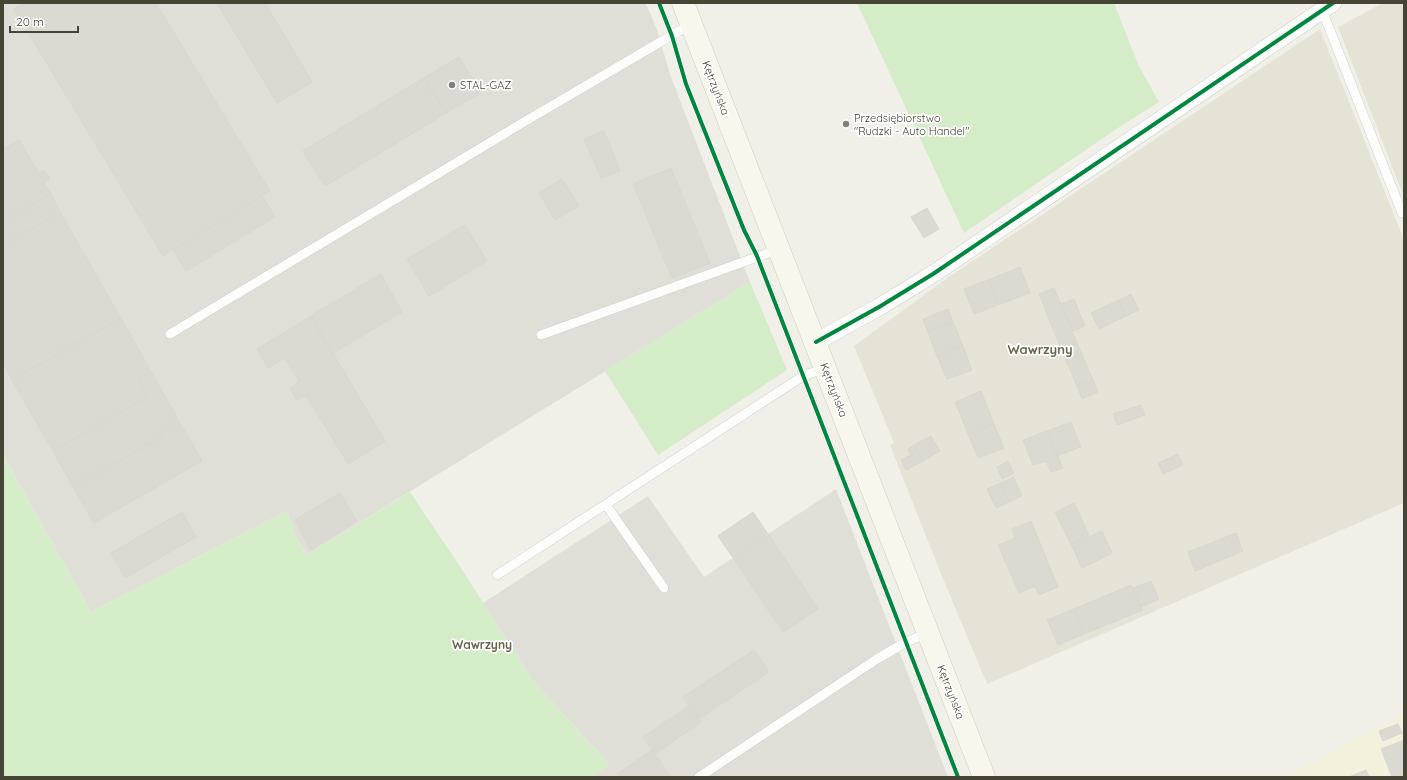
<svg xmlns="http://www.w3.org/2000/svg" width="1407" height="780" font-family="Quicksand,sans-serif">
  <rect width="100%" height="100%" fill="#f0f0e9"/>
  <path fill="#e4e3d6" d="M1383,3H1404V197L1338,27Z
    M1320,29L1404,240V503L987,684L939,569L890,445L894,443L854,346L946,279Z"/>
  <path fill="#f3f0dc" d="M1404,714V777H1284Z"/>
  <path fill="#e0dfd7" d="M3,3H646L657,30L671,77L750,282L307,555L296,537L287,511L91,612L3,455Z
    M836,489L948,777H591L609,764L532,680L483,603L648,496L704,577Z"/>
  <path fill="#d5ecc9" d="M857,3H1114L1138,64L1159,102L1115,130L964,233Z
    M750,282L787,370L658,455L605,371Z
    M3,455L91,612L287,511L296,537L307,555L410,492L463,571L532,680L610,765L591,777H3Z"/>
  <path fill="#dad9d2" stroke="#d8d8cf" d="M24,3H156L270,191L163,256L14,9Z
    M217,3H265L312,82L277,103Z
    M459,57L481,92L446,113L424,78Z
    M424,78L446,113L325,186L303,151Z
    M604,131L620,171L601,178L584,139Z
    M19,140L39,174L44,170L50,179L44,183L51,194L3,222V150Z
    M671,168L710,263L672,278L633,184Z
    M562,179L579,206L555,220L539,193Z
    M51,194L60,212L3,245V222Z
    M262,196L275,217L186,271L173,250Z
    M927,208L939,229L924,238L911,217Z
    M60,212L121,318L12,380L3,364V245Z
    M465,225L487,261L429,296L407,259Z
    M1020,267L1030,293L998,305L988,280Z
    M381,274L402,312L332,354L311,316Z
    M988,280L998,305L974,314L964,289Z
    M1054,288L1077,343L1061,349L1039,294Z
    M1131,294L1139,310L1126,316L1119,300Z
    M1074,299L1085,326L1073,331L1061,304Z
    M1119,300L1126,316L1099,329L1091,313Z
    M948,309L953,322L928,332L923,319Z
    M311,316L385,441L348,464L306,395L297,400L290,388L299,382L285,358L268,368L257,349Z
    M121,318L151,372L138,379L148,397L53,451L12,380Z
    M953,322L963,346L937,356L928,332Z
    M1077,343L1093,380L1077,386L1061,349Z
    M963,346L972,370L947,379L937,356Z
    M151,372L179,421L160,431L163,436L73,487L53,451L148,397L138,379Z
    M1093,380L1098,392L1082,399L1077,386Z
    M981,391L994,424L968,434L955,402Z
    M1141,405L1145,415L1117,425L1113,414Z
    M179,421L202,461L94,523L73,487L163,436L160,431Z
    M1071,422L1081,447L1057,456L1047,431Z
    M994,424L1004,448L978,458L968,434Z
    M1047,431L1063,468L1051,472L1046,461L1033,465L1023,440Z
    M931,436L940,451L923,461L914,445Z
    M914,445L918,451L911,455L908,449Z
    M918,451L923,461L906,470L901,460Z
    M1178,454L1183,465L1163,474L1158,463Z
    M1008,461L1014,473L1002,479L997,467Z
    M1014,477L1022,496L1009,502L1001,483Z
    M1001,483L1009,502L996,508L987,489Z
    M340,493L357,521L310,550L295,520Z
    M1074,503L1089,535L1071,544L1055,512Z
    M182,512L196,537L125,578L111,553Z
    M753,512L768,534L733,558L718,536Z
    M1031,521L1058,587L1039,595L1035,586L1019,593L998,545L1015,538L1012,529Z
    M1102,531L1112,553L1082,568L1071,544Z
    M1236,533L1243,551L1195,571L1188,552Z
    M768,534L818,609L783,632L733,558Z
    M1151,581L1159,599L1141,607L1133,588Z
    M1131,585L1143,610L1084,634L1074,609Z
    M1074,609L1084,634L1058,645L1047,620Z
    M754,650L769,672L699,719L683,697Z
    M689,706L701,722L655,754L643,737Z
    M1398,724L1402,733L1383,741L1379,731Z
    M1404,740V777H1392L1381,749Z
    M652,750L671,777H619L617,774Z
    M1366,770L1369,777H1349Z"/>
  <g fill="none" stroke-linecap="round" stroke-linejoin="round">
    <defs>
      <path id="service" d="M1322,10L1402,213
        M170,334L524,122L691,24
        M541,335L779,249
        M606,505L664,588
        M497,575L803,376L825,368
        M699,777L877,659L906,642L928,633"/>
      <path id="minor" d="M816,342L879,307L933,274L1333,3"/>
      <path id="secondary" d="M683,3L984,777"/>
    </defs>
    <use href="#service" stroke="#cecec7" stroke-width="10"/>
    <use href="#minor" stroke="#cecec7" stroke-width="18"/>
    <use href="#secondary" stroke="#cecebf" stroke-width="23"/>
    <use href="#service" stroke="#fdfdfc" stroke-width="9"/>
    <use href="#minor" stroke="#fdfdfc" stroke-width="17"/>
    <use href="#secondary" stroke="#f7f7ee" stroke-width="22"/>
    <defs>
      <path id="cycleway" d="M659,3L672,36L686,84L744,230L757,256L958,777
        M816,342L879,307L933,274L1333,3"/>
    </defs>
    <use href="#cycleway" stroke="#fff" stroke-width="6"/>
    <use href="#cycleway" stroke="#00873e" stroke-width="4"/>
  </g>
  <g fill="#828074" stroke="#fff" stroke-width="1.5">
    <circle cx="452" cy="85" r="4"/>
    <circle cx="846" cy="124" r="4"/>
  </g>
  <g text-anchor="middle" dominant-baseline="central" stroke-width="3.5" stroke-linejoin="round" paint-order="stroke">
    <g font-size="11" fill="#464435" stroke="#fff" text-anchor="start">
      <text x="460" y="85">STAL-GAZ</text>
      <text x="854" y="118">Przedsiębiorstwo<tspan x="854" dy="13">"Rudzki - Auto Handel"</tspan></text>
    </g>
    <g font-size="11" fill="#464435" stroke="#fff">
      <text transform="translate(716 88) rotate(69)">Kętrzyńska</text>
      <text transform="translate(834 390) rotate(69)">Kętrzyńska</text>
      <text transform="translate(951 692) rotate(69)">Kętrzyńska</text>
    </g>
    <g font-size="12" font-weight="bold" fill="#69654c" stroke="#fff">
      <text x="482" y="644">Wawrzyny</text>
    </g>
    <g font-size="13" font-weight="bold" fill="#69654c" stroke="#fff">
      <text x="1040" y="349">Wawrzyny</text>
    </g>
  </g>
  <rect width="1407" height="780" fill="none" stroke="#464435" stroke-width="8"/>
  <path d="M10 26v6h68v-6" fill="none" stroke="#464435" stroke-width="2"/>
  <text x="16" y="26" font-size="12" fill="#464435" stroke="#ffffff" stroke-width="3" paint-order="stroke">20 m</text>
</svg>
